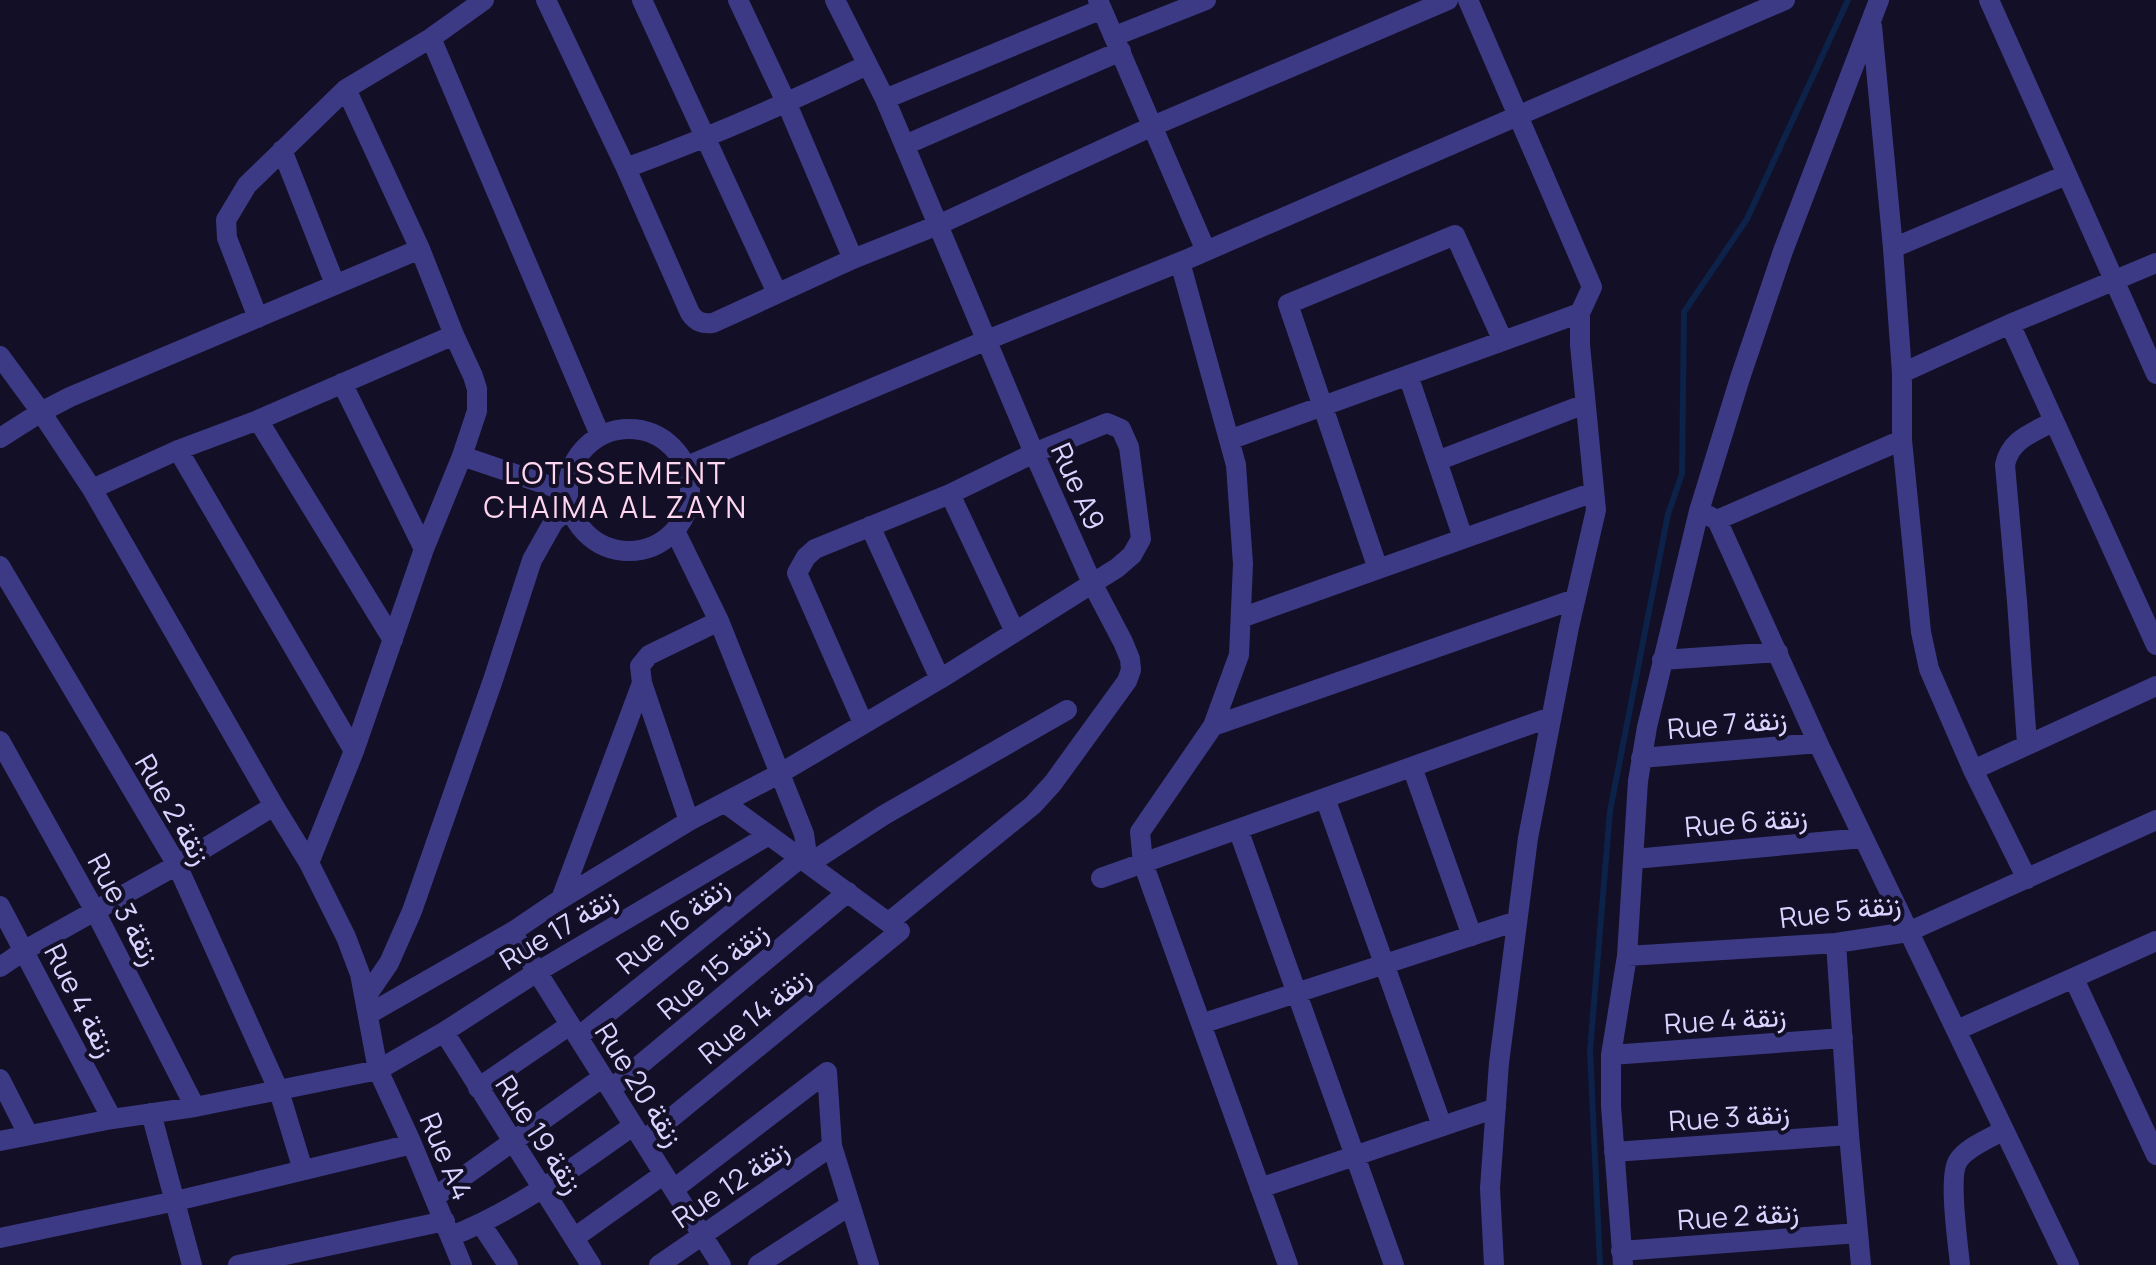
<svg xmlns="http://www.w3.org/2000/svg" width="2156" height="1265" font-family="Manrope,Vazirmatn,sans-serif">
  <rect width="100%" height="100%" fill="#130f26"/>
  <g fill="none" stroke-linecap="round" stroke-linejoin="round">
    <path stroke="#0c2248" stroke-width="6" d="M1600,1265L1590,1051L1610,811L1668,514L1682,474L1684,312L1747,219L1848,0"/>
    <path stroke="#3d3a85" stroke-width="20" d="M546,0L626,168L690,313C696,322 702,324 713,323L853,259L938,225L1153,126L1448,0
      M642,0L777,293
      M738,0L787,104L853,259
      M835,0L885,99L1034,453L1092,583L1123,642L1130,659L1131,670L1127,681L1053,783L1033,805L889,922
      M1098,0L1206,251
      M1468,0L1592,287L1580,313V345L1596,510L1569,627L1528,838L1499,1063L1490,1188L1494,1265
      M1989,0L2156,374
      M1872,26L1893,248L1902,373V440L1921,632L1929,669L1973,770L2027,879
      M1115,36L1206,0
      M431,38L600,435
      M885,99L1102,9
      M905,145L1121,51
      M282,150L335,284
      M626,168C710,137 786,104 867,65
      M1893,248L2066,175
      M1180,262L1236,465L1243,564L1239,655L1213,726L1140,832L1143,863L1288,1265
      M258,318L227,238L226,220L247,185L346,89L431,38L484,0
      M2010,324L2156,645
      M0,356L41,412L92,489L274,806L309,863L346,937L360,974L378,1070L412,1144L462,1265
      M1902,373L2010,324L2156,263
      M1408,375L1463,538
      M342,383L424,549
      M258,420L393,640
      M568 490a61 61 0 1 1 122 0a61 61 0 1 1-122 0Z
      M0,438L41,412L70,397L420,249
      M1229,440L1580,313
      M178,450L354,751
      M462,456L568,492
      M1437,461L1585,404
      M687,466L987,340L1190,258L1785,0
      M92,489L178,450L258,420L454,335
      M950,494L1015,632
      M1699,511L1717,520L1818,743L2069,1265
      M1717,520L1902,440
      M870,526L940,679
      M0,566L177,865L279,1091L303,1170
      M1378,569L1288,304L1455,235L1503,341
      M1241,618L1594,492
      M1662,660L1778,652
      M642,683L640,666L649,655L719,621
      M1213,726L1575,599
      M0,741L95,911L195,1107
      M2027,744L2017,601L2005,465C2010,439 2033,433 2054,421
      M1641,758L1818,743
      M1412,767L1472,936
      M1973,770L2156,686
      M1325,798L1442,1126
      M1238,829L1394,1265
      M1634,859L1863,838
      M309,863L354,751L424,549L462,456L477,411V389L473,376L454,335L420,249L346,89
      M810,863L884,815L1067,710
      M1101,878L1551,717
      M561,899L642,683L689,821
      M0,906L112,1119
      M512,932L721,1265
      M1836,943L1849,1135L1861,1265
      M1627,956L1836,943L1908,932L2156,820
      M0,967L25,950L177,865L274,806
      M2074,979L2156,1155
      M365,998L389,963L412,911L493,680L532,560L554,521L571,508
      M369,1014L512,932L561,899L689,821L779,774L940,679L1117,568L1132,555L1141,539L1129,447L1121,429L1107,423L1034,453L950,494L815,549L806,557L797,573L863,723
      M1201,1024L1517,921
      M1957,1030L2156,941
      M444,1032L591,1265
      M578,1037L802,857L806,848L804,834L719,621L675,531
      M1611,1055L1843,1038
      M827,1072L832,1146L869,1265
      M0,1079L28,1134
      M478,1088L570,1025
      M611,1089L848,892
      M151,1113L192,1265
      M0,1141L112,1119L195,1107L378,1070L444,1032L537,972L769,835
      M643,1141L900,931L725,803
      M1614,1152L1849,1135
      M1260,1188L1496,1108
      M674,1189L827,1072
      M435,1197L603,1077
      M481,1224L508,1265
      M451,1236C518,1210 575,1166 633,1126
      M0,1238L176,1201L412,1144
      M574,1238L664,1174
      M1621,1251L1858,1233
      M238,1265L445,1221
      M659,1265L832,1146
      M758,1265L849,1206
      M1623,1265L1611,1106V1055L1627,956L1638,781L1647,727L1699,511L1740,378L1783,251L1879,0
      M1960,1265C1958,1244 1948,1176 1958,1161C1966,1147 1991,1138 2004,1130"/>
  </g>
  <g text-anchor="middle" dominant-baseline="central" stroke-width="8" stroke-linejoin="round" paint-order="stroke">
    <g font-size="28" fill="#d9d4ff" stroke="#130f26">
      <text transform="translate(1079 486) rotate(66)">Rue A9</text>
      <text transform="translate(1727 723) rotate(-5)">Rue 7 زنقة</text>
      <text transform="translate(174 809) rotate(60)">Rue 2 زنقة</text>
      <text transform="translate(1746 821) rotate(-5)">Rue 6 زنقة</text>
      <text transform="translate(125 909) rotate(62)">Rue 3 زنقة</text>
      <text transform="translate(1840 910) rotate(-7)">Rue 5 زنقة</text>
      <text transform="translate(672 925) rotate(-39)">Rue 16 زنقة</text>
      <text transform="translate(558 928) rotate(-31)">Rue 17 زنقة</text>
      <text transform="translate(712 970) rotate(-40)">Rue 15 زنقة</text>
      <text transform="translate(81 1000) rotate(63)">Rue 4 زنقة</text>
      <text transform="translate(754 1015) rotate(-39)">Rue 14 زنقة</text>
      <text transform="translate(1725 1019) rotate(-4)">Rue 4 زنقة</text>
      <text transform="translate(640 1084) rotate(58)">Rue 20 زنقة</text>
      <text transform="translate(1729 1116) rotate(-4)">Rue 3 زنقة</text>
      <text transform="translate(540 1134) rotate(57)">Rue 19 زنقة</text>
      <text transform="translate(447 1156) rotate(67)">Rue A4</text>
      <text transform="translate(730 1183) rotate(-34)">Rue 12 زنقة</text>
      <text transform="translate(1738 1215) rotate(-4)">Rue 2 زنقة</text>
    </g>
    <g font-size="30" letter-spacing="2.5" fill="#ffd6f0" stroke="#130f26">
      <text x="616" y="472">LOTISSEMENT<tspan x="616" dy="34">CHAIMA AL ZAYN</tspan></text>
    </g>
  </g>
</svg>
